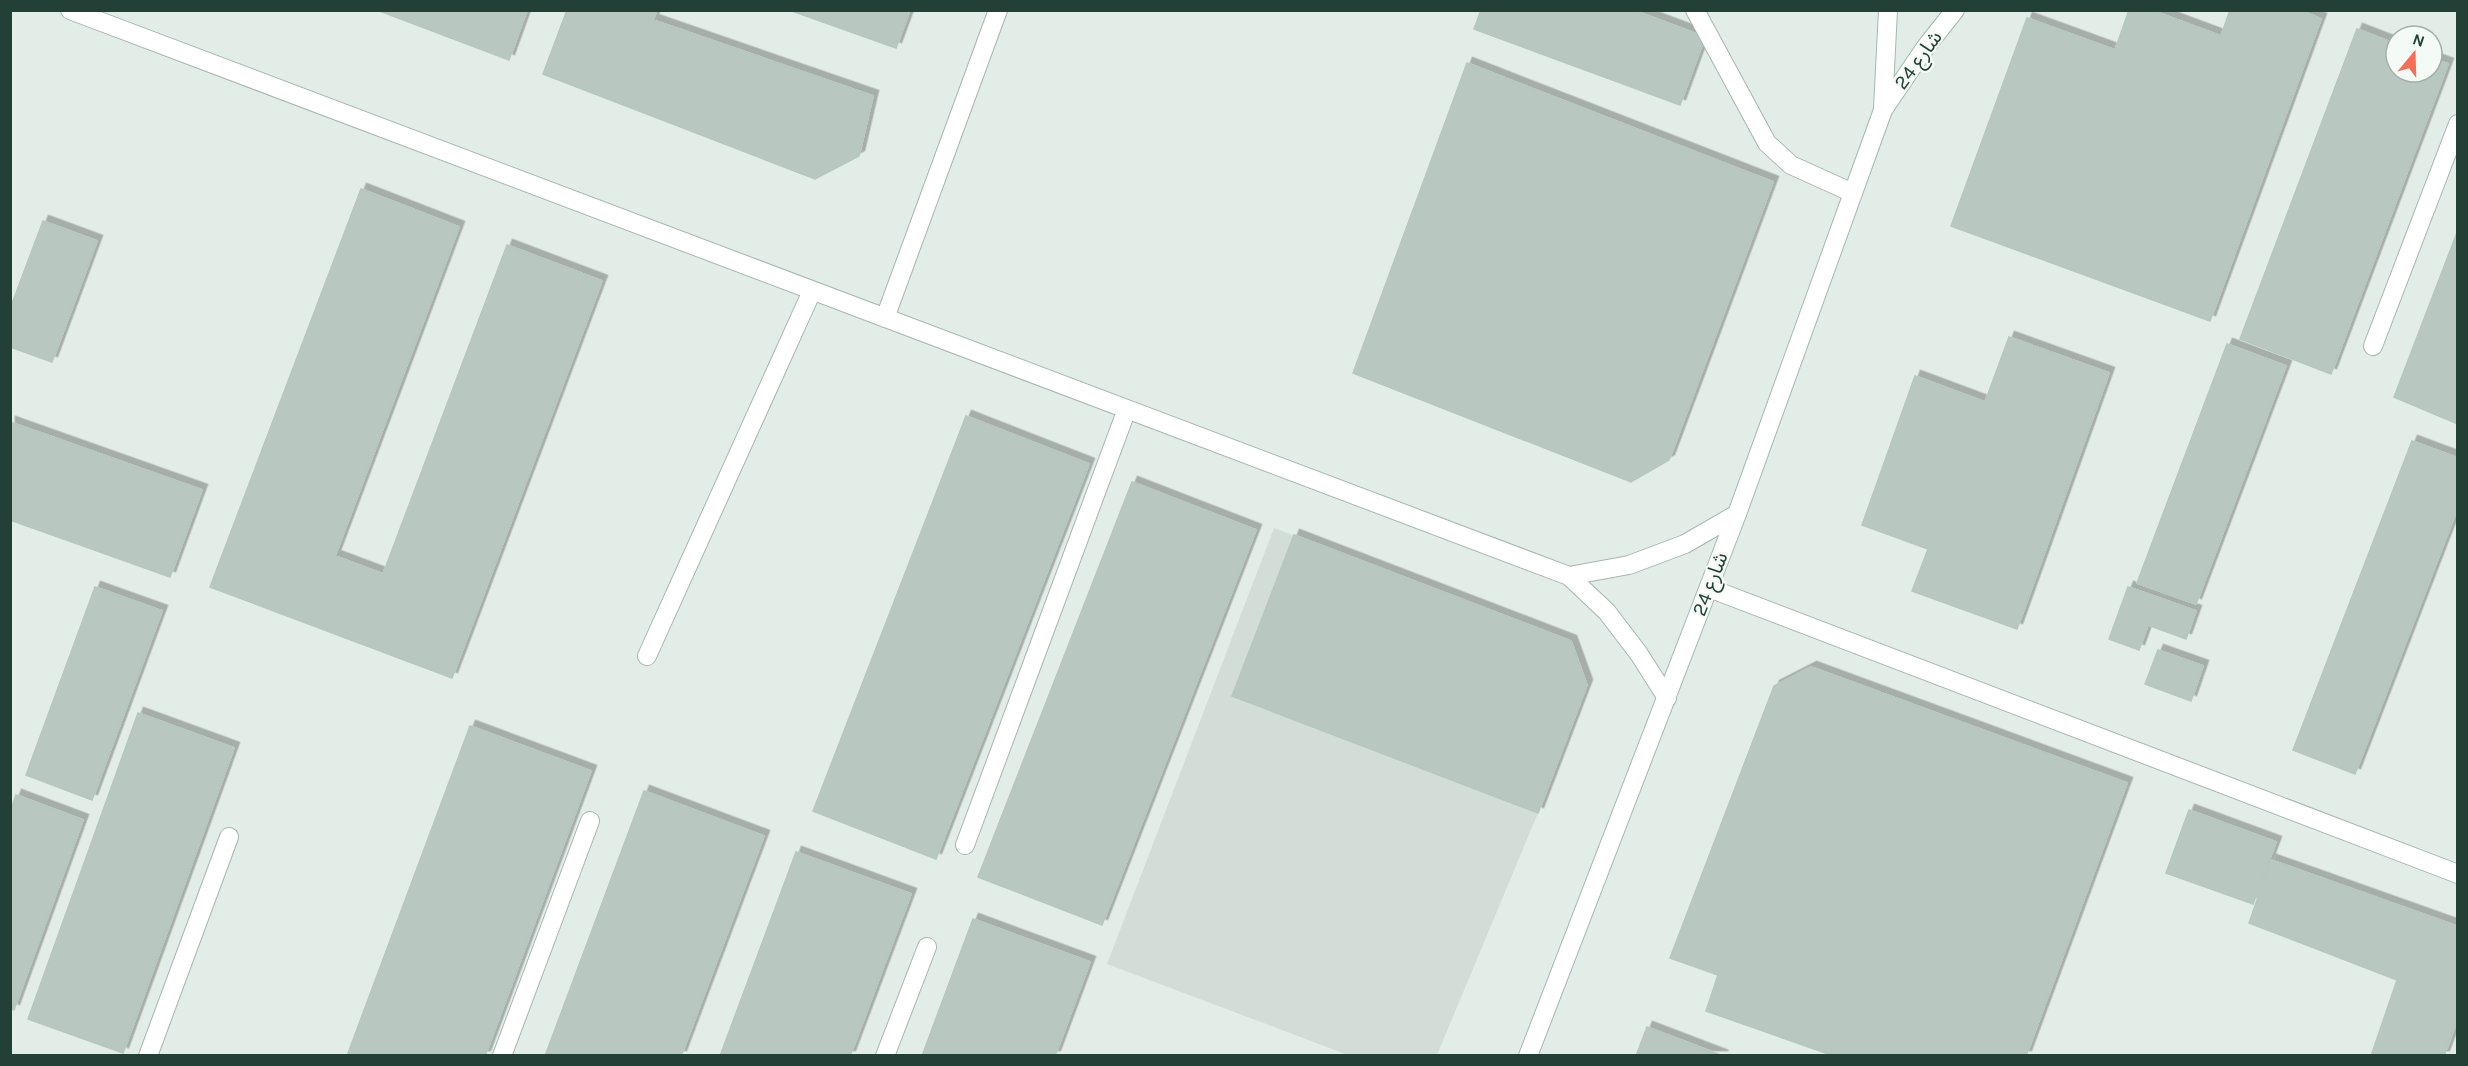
<svg xmlns="http://www.w3.org/2000/svg" width="2468" height="1066" font-family="Karla,'Noto Sans Arabic',sans-serif">
  <defs>
    <filter id="shadow"><feDropShadow dx="5.5" dy="-5.5" stdDeviation="0" flood-color="#0004"/></filter>
  </defs>
  <rect width="100%" height="100%" fill="#e3ede8"/>
  <path fill="#d1ddd6" d="M1274,528L1571,641L1587,685L1538,813L1437,1055H1348L1107,964Z"/>
  <path fill="#b8c8c0" stroke="#b5c7be" stroke-width="1.5" filter="url(#shadow)" d="M377,10H527L509,60Z
    M567,10H657L653,20L873,96L859,156L815,179L543,74Z
    M789,10H910L896,48Z
    M1481,10H1633L1705,37L1680,105L1474,29Z
    M2129,10H2151L2221,36L2230,10H2300L2321,19L2210,321L1951,226L2027,18L2115,50Z
    M2357,29L2396,44V72H2432V58L2448,64L2331,374L2240,339Z
    M1467,63L1773,182L1669,460L1631,482L1353,373Z
    M361,189L459,227L335,556L383,574L507,245L602,281L452,678L210,587Z
    M43,221L97,241L52,362L10,347V309Z
    M2458,230V424L2394,397Z
    M2009,337L2109,373L2017,629L1912,591L1928,549L1862,525L1915,376L1985,402Z
    M2227,344L2286,366L2196,604L2137,583Z
    M966,416L1089,464L936,859L813,811Z
    M10,422L202,490L170,577L10,520Z
    M2412,441L2458,458V507L2355,774L2293,750Z
    M1132,482L1256,530L1102,925L978,877Z
    M1294,535L1571,641L1587,685L1538,813L1232,696Z
    M95,587L162,611L92,800L26,775Z
    M2128,587L2196,611L2186,639L2148,625L2139,650L2109,639Z
    M2158,650L2203,666L2191,701L2145,684Z
    M1811,667L2127,783L2026,1056H1834L1706,1011L1718,975L1670,958L1774,686Z
    M138,713L234,748L123,1053L28,1019Z
    M470,726L591,771L485,1056H347Z
    M644,791L764,836L681,1056H545Z
    M16,795L83,820L14,1010L10,1008V812Z
    M2189,810L2276,842L2253,904L2166,873Z
    M796,852L911,894L850,1056H720Z
    M2271,860L2457,926L2458,1018L2444,1056H2371L2397,980L2249,923Z
    M973,919L1090,962L1055,1056H922Z
    M1647,1027L1723,1056H1636Z"/>
  <g fill="none" stroke-linecap="round" stroke-linejoin="round">
    <defs>
      <path id="lane" d="M70,10L1569,576L1607,612L1639,654L1667,698
        M1695,10L1767,143L1791,165L1853,193
        M885,318L998,10
        M2373,346L2458,124
        M1569,576L1629,565L1685,544L1737,514
        M1709,588L2458,874
        M647,656L812,291
        M965,845L1127,409
        M148,1056L229,837
        M502,1056L590,821
        M885,1056L927,947"/>
      <path id="secondary" d="M1883,108L1888,10
        M1528,1056L1737,514L1883,110L1925,48L1955,10"/>
    </defs>
    <use href="#lane" stroke="#a5b6af" stroke-width="20"/>
    <use href="#secondary" stroke="#a1baae" stroke-width="20"/>
    <use href="#lane" stroke="#fff" stroke-width="18"/>
    <use href="#secondary" stroke="#fff" stroke-width="18"/>
  </g>
  <g text-anchor="middle" dominant-baseline="central" stroke-width="4.5" stroke-linejoin="round" paint-order="stroke">
    <g font-size="20" fill="#224035" stroke="#f4faf6">
      <text transform="translate(1918 60) rotate(-54)">شارع 24</text>
      <text transform="translate(1710 584) rotate(-69)">شارع 24</text>
    </g>
  </g>
  <rect width="2468" height="1066" fill="none" stroke="#224035" stroke-width="24"/>
  <g transform="translate(2414 54) rotate(19)"><circle r="28" fill="#f4faf6" stroke="#a0b0a9" stroke-width="1.5"/>
  <path d="M0-4.5L10 22L0 15L-10 22Z" fill="#f76e57"/>
  <text y="-9" font-size="16" font-weight="bold" text-anchor="middle" fill="#224035">N</text>
  </g>
</svg>
